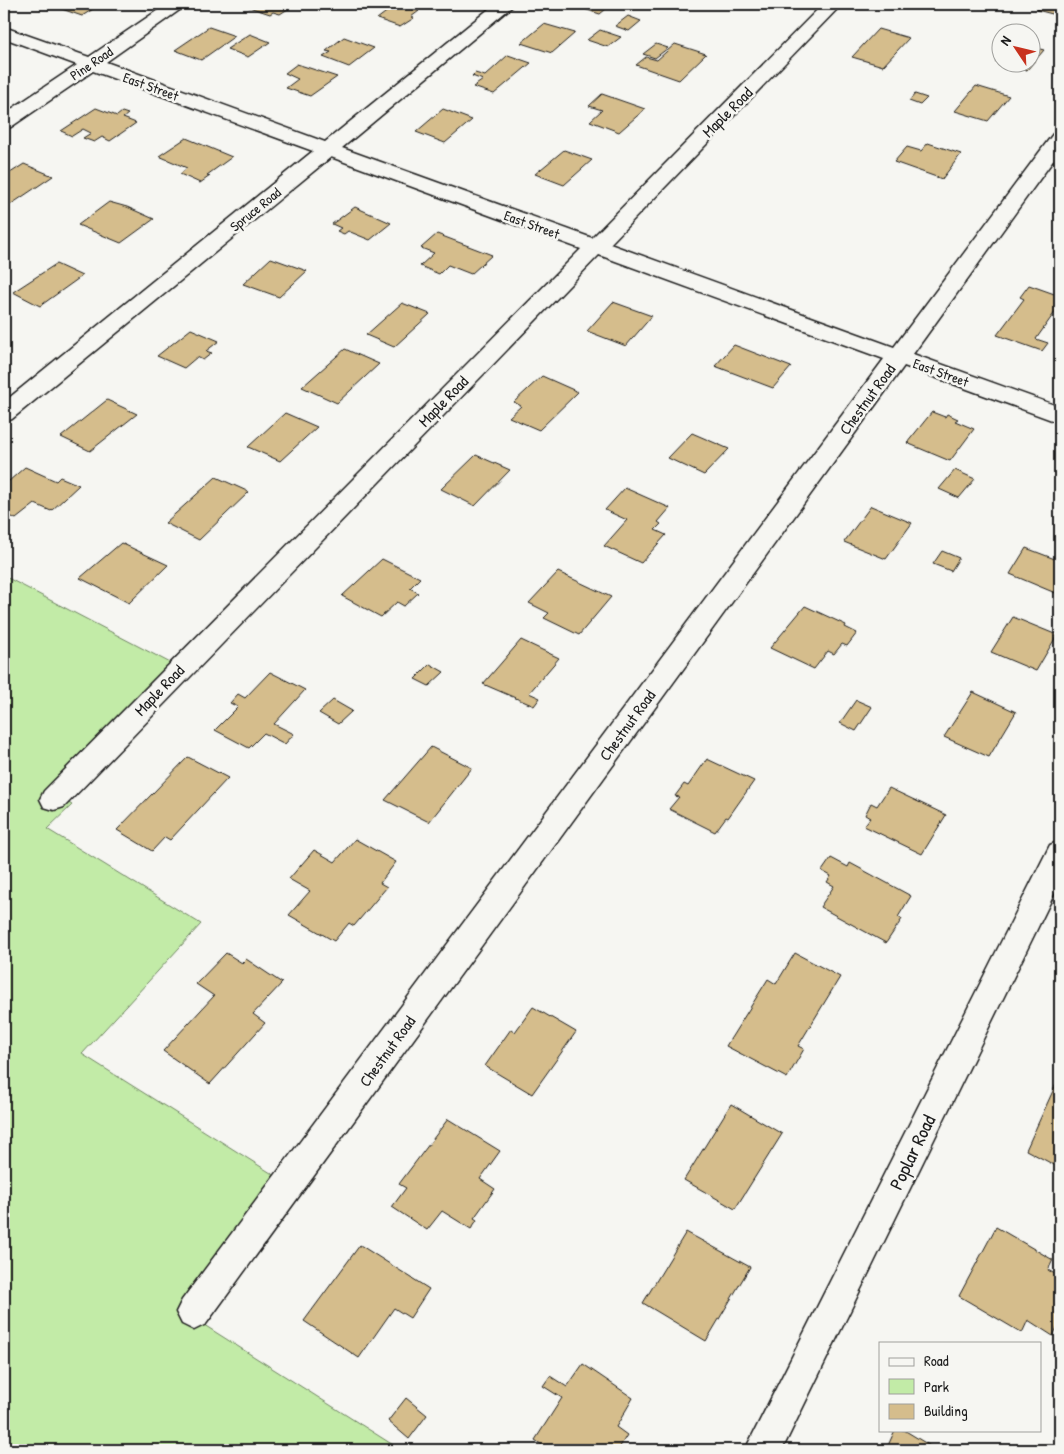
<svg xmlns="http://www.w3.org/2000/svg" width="1064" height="1454" font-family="'Patrick Hand',sans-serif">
  <rect width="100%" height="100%" fill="#f6f6f2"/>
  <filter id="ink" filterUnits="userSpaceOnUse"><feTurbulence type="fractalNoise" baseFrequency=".02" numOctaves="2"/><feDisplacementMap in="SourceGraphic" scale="10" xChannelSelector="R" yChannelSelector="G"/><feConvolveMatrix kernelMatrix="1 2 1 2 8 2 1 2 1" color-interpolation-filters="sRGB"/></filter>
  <g filter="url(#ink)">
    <path fill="#c2eba7" stroke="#6f8462" d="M4,576L180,668L57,796L72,805L47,829L201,924L82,1054L274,1175L179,1309L401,1450H4Z"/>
    <path fill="#d5bd8c" stroke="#1c1c1c" d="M61,4H101L82,16L56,7Z
      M250,4H289L287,5L291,7L280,14L273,12L270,14L246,6Z
      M397,4L419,11L411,17L414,18L400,27L377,19Z
      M568,4H612L600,14Z
      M1042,4H1060V16L1037,10Z
      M628,16L641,21L629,31L615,26Z
      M544,24L575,33L552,53L521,43Z
      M209,27L235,36L201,60L175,50Z
      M878,29L909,38L883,66L852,57Z
      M600,30L621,37L608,47L587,40Z
      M250,34L270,42L248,57L227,49Z
      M344,37L374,48L349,67L323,57L331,52L326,51Z
      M656,44L668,48L655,58L643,54Z
      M675,44L706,54L679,80L636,65L646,57L657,60Z
      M1032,47L1044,50L1027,70L995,61L1002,53V62H1032Z
      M508,55L531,63L494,94L473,87L483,80L472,76L475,73L485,76Z
      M297,64L337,77L310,96L286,88L298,79L285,73Z
      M976,86L1009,96L988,121L955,111Z
      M602,94L645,109L619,132L590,121L602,110L589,106Z
      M915,94L927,98L920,105L909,101Z
      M96,108L117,116L122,112L128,114L123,118L136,123L110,141L102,137L94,142L83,138L91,133L83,129L72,136L61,131Z
      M443,109L472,120L445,143L416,132Z
      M186,138L232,157L207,175L210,176L200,183L180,174L187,168L159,156Z
      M928,143L961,154L942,179L894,162L907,147L921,151Z
      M564,150L592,160L564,185L535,174Z
      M24,164L53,176L4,209V177Z
      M109,202L127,207L154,219L121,243L78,225Z
      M355,207L391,223L370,240L348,231L344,234L337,231L341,228L332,224Z
      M437,234L492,255L471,274L448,265L439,274L420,266L434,253L421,248Z
      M271,258L307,271L279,297L243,284Z
      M56,264L82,276L40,306L13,292Z
      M1029,285L1060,296V305L1036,339L1048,343L1042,351L997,335L1024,299L1020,297Z
      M613,302L652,316L626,346L587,331Z
      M402,303L430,314L394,347L366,335Z
      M191,329L219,341L206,351L212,353L203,360L197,357L184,368L157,356Z
      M734,345L791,367L773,388L715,366Z
      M345,349L379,364L337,403L302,387Z
      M542,376L578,392L539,430L509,417L521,406L514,402Z
      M107,400L137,414L90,451L61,437Z
      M932,412L945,417L947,414L958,419L955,421L974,429L950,461L907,443Z
      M285,413L317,427L280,461L248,447Z
      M692,433L729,449L704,475L668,458Z
      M476,455L510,470L475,506L441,489Z
      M25,467L56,481L60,477L79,485L51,511L35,504L16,519L4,513V479L9,481Z
      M955,470L975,479L959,498L939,489Z
      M216,477L249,492L199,540L165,523Z
      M625,488L670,508L658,522L661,524L655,530L666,535L641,563L604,546L627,520L605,510Z
      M871,506L912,523L886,559L844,542Z
      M121,543L168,565L129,603L80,578Z
      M1026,548L1060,561V595L1010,574Z
      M942,551L959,558L951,571L933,564Z
      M382,559L420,578L410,588L418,593L404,606L397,602L381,617L342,596Z
      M558,572L611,597L579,635L544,618L549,613L529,603Z
      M805,606L846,625L845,627L857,633L847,646L842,644L834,654L828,651L814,669L770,648Z
      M1013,617L1057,635L1036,671L991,652Z
      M521,640L559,658L529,693L540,698L534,706L483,684Z
      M430,664L444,672L429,686L415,679Z
      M270,672L305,690L274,724L294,734L285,744L264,733L249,748L215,730L238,707L230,703L238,694L245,698Z
      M973,692L1016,712L989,757L944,737Z
      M333,700L352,711L338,724L319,713Z
      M856,700L872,707L856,731L840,723Z
      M431,747L472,768L429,822L385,800Z
      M188,757L228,778L170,840L165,837L152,851L117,830Z
      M707,759L754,781L728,818L726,817L715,832L669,809L679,797L675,796L684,784L688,786Z
      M889,788L946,815L922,854L864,826L870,818L865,815L871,803L877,806Z
      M355,839L396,862L380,883L387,887L354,926L349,923L334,941L289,915L310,891L289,879L314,850L335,862Z
      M831,858L848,867L850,863L911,896L898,917L902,919L886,943L820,907L834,886L827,882L831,876L822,871Z
      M226,953L242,963L246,959L282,983L253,1014L265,1023L210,1084L163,1051L214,996L196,984Z
      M795,953L840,977L798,1046L804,1049L787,1078L726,1046L768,979L776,984Z
      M533,1007L576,1032L532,1094L485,1066L511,1029L515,1032Z
      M1057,1082L1060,1084V1168L1026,1150Z
      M731,1104L782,1134L735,1209L684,1180Z
      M448,1119L500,1151L480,1179L495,1189L474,1218L477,1220L471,1229L442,1211L427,1230L392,1207L406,1188L399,1184Z
      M996,1227L1053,1260L1048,1270L1060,1277V1321L1053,1336L1028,1320L1022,1333L959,1296Z
      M686,1232L750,1267L706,1341L643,1303Z
      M360,1245L429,1289L410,1318L394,1308L359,1358L304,1321Z
      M583,1364L633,1398L616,1427L627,1435L618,1450L605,1448L604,1450H549L535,1440L562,1398L543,1386L550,1376L567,1387Z
      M406,1398L427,1415L409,1439L388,1421Z
      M895,1430H904L937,1450H886Z"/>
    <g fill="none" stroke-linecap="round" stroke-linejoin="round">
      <defs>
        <path id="minor" d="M167,4H188L106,62L325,142L495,4H515L342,148L592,238L823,4H842L610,244L894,347L1053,134L1060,132V151L913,354L1060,407V423L904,366L206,1324L194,1330L182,1324L176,1312L182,1300L884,359L599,255L64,807L54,810L44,807L40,799L44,791L581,249L331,157L12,419L4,422V402L313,151L93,71L11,127L4,129V114L77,65L4,38V27L89,57Z
          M1060,841V882L782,1450H745L1050,845Z"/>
      </defs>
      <use href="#minor" stroke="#1c1c1c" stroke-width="3"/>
      <use href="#minor" fill="#f6f6f2" fill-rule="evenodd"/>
    </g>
  </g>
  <g text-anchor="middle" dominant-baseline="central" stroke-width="5" stroke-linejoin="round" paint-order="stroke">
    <g font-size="14" fill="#1c1c1c" stroke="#f6f6f2">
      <text transform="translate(91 63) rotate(-34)">Pine Road</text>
      <text transform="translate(151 86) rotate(20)">East Street</text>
      <text transform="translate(255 209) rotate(-39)">Spruce Road</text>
      <text transform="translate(532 224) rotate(20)">East Street</text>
      <text transform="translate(941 372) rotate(20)">East Street</text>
    </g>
    <g font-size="16" fill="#1c1c1c" stroke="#f6f6f2">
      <text transform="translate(727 112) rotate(-45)">Maple Road</text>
      <text transform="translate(867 399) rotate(-54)">Chestnut Road</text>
      <text transform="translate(443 401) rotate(-46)">Maple Road</text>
      <text transform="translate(159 690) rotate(-46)">Maple Road</text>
      <text transform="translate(627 725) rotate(-54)">Chestnut Road</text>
      <text transform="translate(387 1051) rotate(-54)">Chestnut Road</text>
    </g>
    <g font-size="19" fill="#1c1c1c" stroke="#f6f6f2">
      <text transform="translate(912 1152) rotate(-64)">Poplar Road</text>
    </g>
  </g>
  <rect width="1064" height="1454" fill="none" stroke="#f6f6f2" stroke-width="20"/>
  <rect x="10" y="10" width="1044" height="1434" fill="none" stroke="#1c1c1c" stroke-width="2" filter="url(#ink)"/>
  <rect x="879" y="1342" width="162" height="90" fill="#f6f6f2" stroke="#9f9f9c"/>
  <rect x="889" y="1358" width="25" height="8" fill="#f6f6f2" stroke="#9f9f9c"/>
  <text x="924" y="1366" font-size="15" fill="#1c1c1c">Road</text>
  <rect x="889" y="1379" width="25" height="15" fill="#c2eba7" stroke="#9f9f9c"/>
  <text x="924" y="1392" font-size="15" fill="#1c1c1c">Park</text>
  <rect x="889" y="1404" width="25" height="15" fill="#d5bd8c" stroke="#9f9f9c"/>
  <text x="924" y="1416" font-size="15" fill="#1c1c1c">Building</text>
  <g transform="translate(1016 48) rotate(305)"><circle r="24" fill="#f6f6f2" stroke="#9f9f9c"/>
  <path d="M0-4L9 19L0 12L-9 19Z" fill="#c8321e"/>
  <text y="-8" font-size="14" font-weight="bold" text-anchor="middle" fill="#1c1c1c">N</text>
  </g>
</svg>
